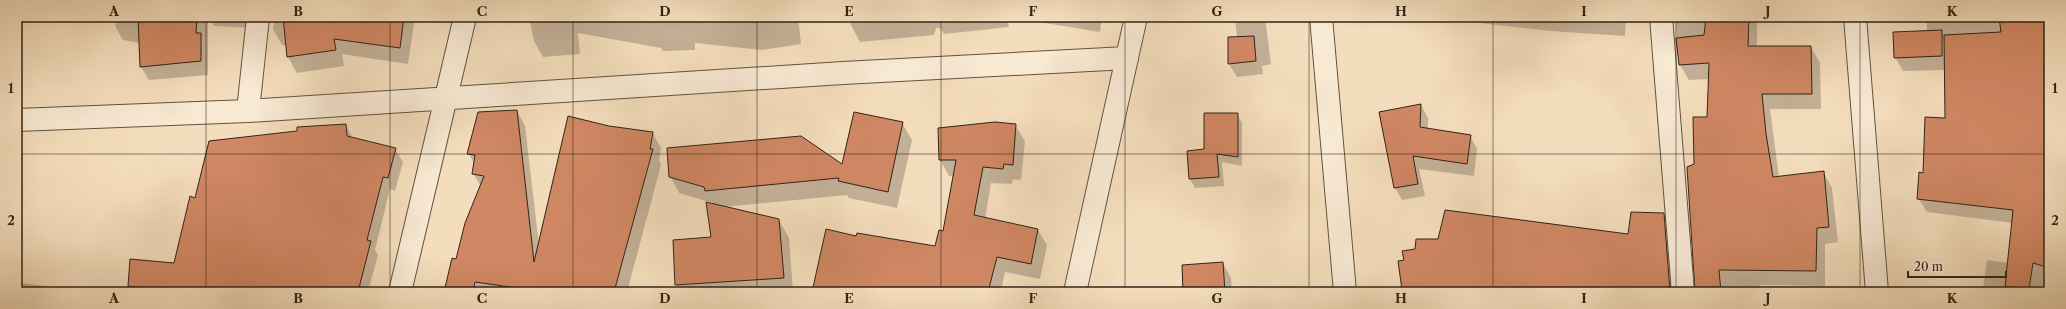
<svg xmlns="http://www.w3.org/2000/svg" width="2066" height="309" font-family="'Libre Caslon Text',serif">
  <rect width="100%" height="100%" fill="#f4ddbc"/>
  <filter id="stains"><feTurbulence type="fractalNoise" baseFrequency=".005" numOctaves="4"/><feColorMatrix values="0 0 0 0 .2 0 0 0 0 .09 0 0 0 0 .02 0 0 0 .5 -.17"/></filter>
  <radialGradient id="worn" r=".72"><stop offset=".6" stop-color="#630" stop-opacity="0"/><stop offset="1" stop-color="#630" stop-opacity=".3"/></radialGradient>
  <path fill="#0003" d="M117,17H208V75L149,80L141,67L140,43L123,40L115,26Z
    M209,17H415L408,64L342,54L344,66L297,73L288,57L287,45H282L273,29L274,22L262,21L256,28L214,26Z
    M529,17H798L801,44L762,50L695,43V50L663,51L661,48L578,33L580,54L543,57L534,41Z
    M850,17H1008L1009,27L944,34L940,28H936L934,35L860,42L851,25Z
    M1009,17H1102L1100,32Z
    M1235,17H1265L1271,64L1262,66L1263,74L1237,77L1229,64L1237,37Z
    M1461,17H1626L1625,36L1550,31L1463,21Z
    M1675,17H1757V47H1811L1820,63L1821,109H1770L1779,178L1823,172L1832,188L1838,242L1825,244V286L1760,285V292H1696L1695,165L1708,118L1709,79L1689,80L1680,65Z
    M1927,17H2049V292H1964L1965,287L1983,289L1987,260L2008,263L2013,223L1927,212L1918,198L1924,174L1946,119L1945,70L1903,71L1895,57L1927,32Z
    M1421,105L1428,118V129L1470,136L1477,149L1474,176L1419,169L1425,196L1402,200L1395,188L1380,113Z
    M517,111L525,126L539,245L609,127L652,132L661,148L659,160L661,165L627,292H445L481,187L473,173L475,165L469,154L479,113Z
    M1237,114L1242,123V166L1222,162L1224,186L1195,188L1190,179L1188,152L1205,150Z
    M902,123L912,140L897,208L849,198L847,195L723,207L779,220L789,238L793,292H680L676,285L674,241L712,238L714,205L713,203L679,193L670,176L843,165Z
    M346,125L353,139L395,149L403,162L395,191L390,189L375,250L378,255L368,292H125V287H129L131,260L175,264L196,199L298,132Z
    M1015,125L1025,141L1021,180L1013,179L1012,184L991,183L985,219L1038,230L1047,245L1040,279L1005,272L1001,292H813L857,237L936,247L944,232L954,176H949L940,160Z
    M1664,214L1672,230L1678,292H1404L1403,290L1629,235Z
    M1223,263L1231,278L1232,292H1184Z
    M21,283L60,288L61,290L74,292H20Z"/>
  <path fill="#d08763" stroke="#2f2418" d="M138,17H197L196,33H201V61L140,67Z
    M283,17H404L400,48L334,39L336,50L287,57Z
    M1706,17H1749L1748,46H1811L1812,94H1762L1766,134L1773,177L1824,171L1829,227L1817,228L1816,271L1719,270L1721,292H1695L1687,167L1694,164L1693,117H1707L1709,63L1679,65L1676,38L1704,35Z
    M1999,17H2049V268L2033,263L2029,289L2005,286L2013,210L1917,199L1919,172L1923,173L1925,117L1945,118L1944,35L2001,32Z
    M1942,30V56L1894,58L1893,32Z
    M1254,36L1256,61L1228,64V37Z
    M1421,104L1420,127L1471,135L1467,164L1413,156L1418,184L1394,188L1379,112Z
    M517,110L534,262L568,116L609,126L653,132L650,149H653L614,292H545L475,282L473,292H444L452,258L456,259L465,223L484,176L472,174L475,155L467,154L478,112Z
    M854,112L903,122L888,192L838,181L839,178L705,191L704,187L669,177L667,148L801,136L842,164Z
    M1204,113H1238V157L1217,154L1219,177L1189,179L1187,151L1204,149Z
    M995,122L1016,124L1013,165L1004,164L1003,169L983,167L974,215L1038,229L1031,264L997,257L988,292H812L826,229L856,236L857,233L935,246L939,230L943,231L956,160H939L938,128Z
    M346,124L347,136L396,148L388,178L383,177L367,240L371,241L358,292H177L128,286L130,259L174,263L190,196L195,198L209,141L297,131V127Z
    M706,202L779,219L784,278L675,285L673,240L711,237Z
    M1445,210L1628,234L1631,212L1664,213L1670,292H1604L1564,287L1563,292H1421L1402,290L1398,261L1404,260L1402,251L1415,249L1416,239H1438Z
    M1223,262L1225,292H1183L1182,265Z"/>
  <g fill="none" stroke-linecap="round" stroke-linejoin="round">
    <defs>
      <path id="minor" d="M1321,17L1345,292
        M1661,17L1683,292
        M1855,17L1877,292
        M248,111L258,17
        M17,120L248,111L843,73L1127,58
        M400,292L465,17"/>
      <path id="tertiary" d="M1075,292L1136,17"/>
    </defs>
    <use href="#minor" stroke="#605241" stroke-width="24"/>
    <use href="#tertiary" stroke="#605241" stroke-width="24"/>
    <use href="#minor" stroke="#f8e9d3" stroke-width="22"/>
    <use href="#tertiary" stroke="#f8e9d3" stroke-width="22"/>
  </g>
  <path fill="none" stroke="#2f2418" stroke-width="1" stroke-opacity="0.55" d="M206,17V292M390,17V292M573,17V292M757,17V292M941,17V292M1125,17V292M1309,17V292M1493,17V292M1676,17V292M1860,17V292M17,154H2049"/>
  <rect width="2066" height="309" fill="none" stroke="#f4ddbc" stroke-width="44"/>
  <path d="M1908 271v6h98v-6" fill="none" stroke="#2f2418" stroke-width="2"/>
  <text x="1914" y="271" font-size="12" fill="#2f2418" stroke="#f8e9d3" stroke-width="3" paint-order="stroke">20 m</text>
  <rect x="22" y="22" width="2022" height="265" fill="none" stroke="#2f2418" stroke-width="1.5"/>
  <g font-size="13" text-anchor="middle" font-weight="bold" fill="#2f2418">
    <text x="114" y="16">A</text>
    <text x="298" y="16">B</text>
    <text x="482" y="16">C</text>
    <text x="665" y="16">D</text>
    <text x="849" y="16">E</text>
    <text x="1033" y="16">F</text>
    <text x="1217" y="16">G</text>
    <text x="1401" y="16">H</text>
    <text x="1584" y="16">I</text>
    <text x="1768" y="16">J</text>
    <text x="1952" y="16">K</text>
    <text x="11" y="93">1</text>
    <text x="2055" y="93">1</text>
    <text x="11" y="225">2</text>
    <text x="2055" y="225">2</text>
    <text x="114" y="303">A</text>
    <text x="298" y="303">B</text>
    <text x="482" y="303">C</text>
    <text x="665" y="303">D</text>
    <text x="849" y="303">E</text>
    <text x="1033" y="303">F</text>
    <text x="1217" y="303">G</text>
    <text x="1401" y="303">H</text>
    <text x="1584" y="303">I</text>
    <text x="1768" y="303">J</text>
    <text x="1952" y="303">K</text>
  </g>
  <rect width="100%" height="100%" filter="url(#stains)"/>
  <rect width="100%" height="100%" fill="url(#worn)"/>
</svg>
